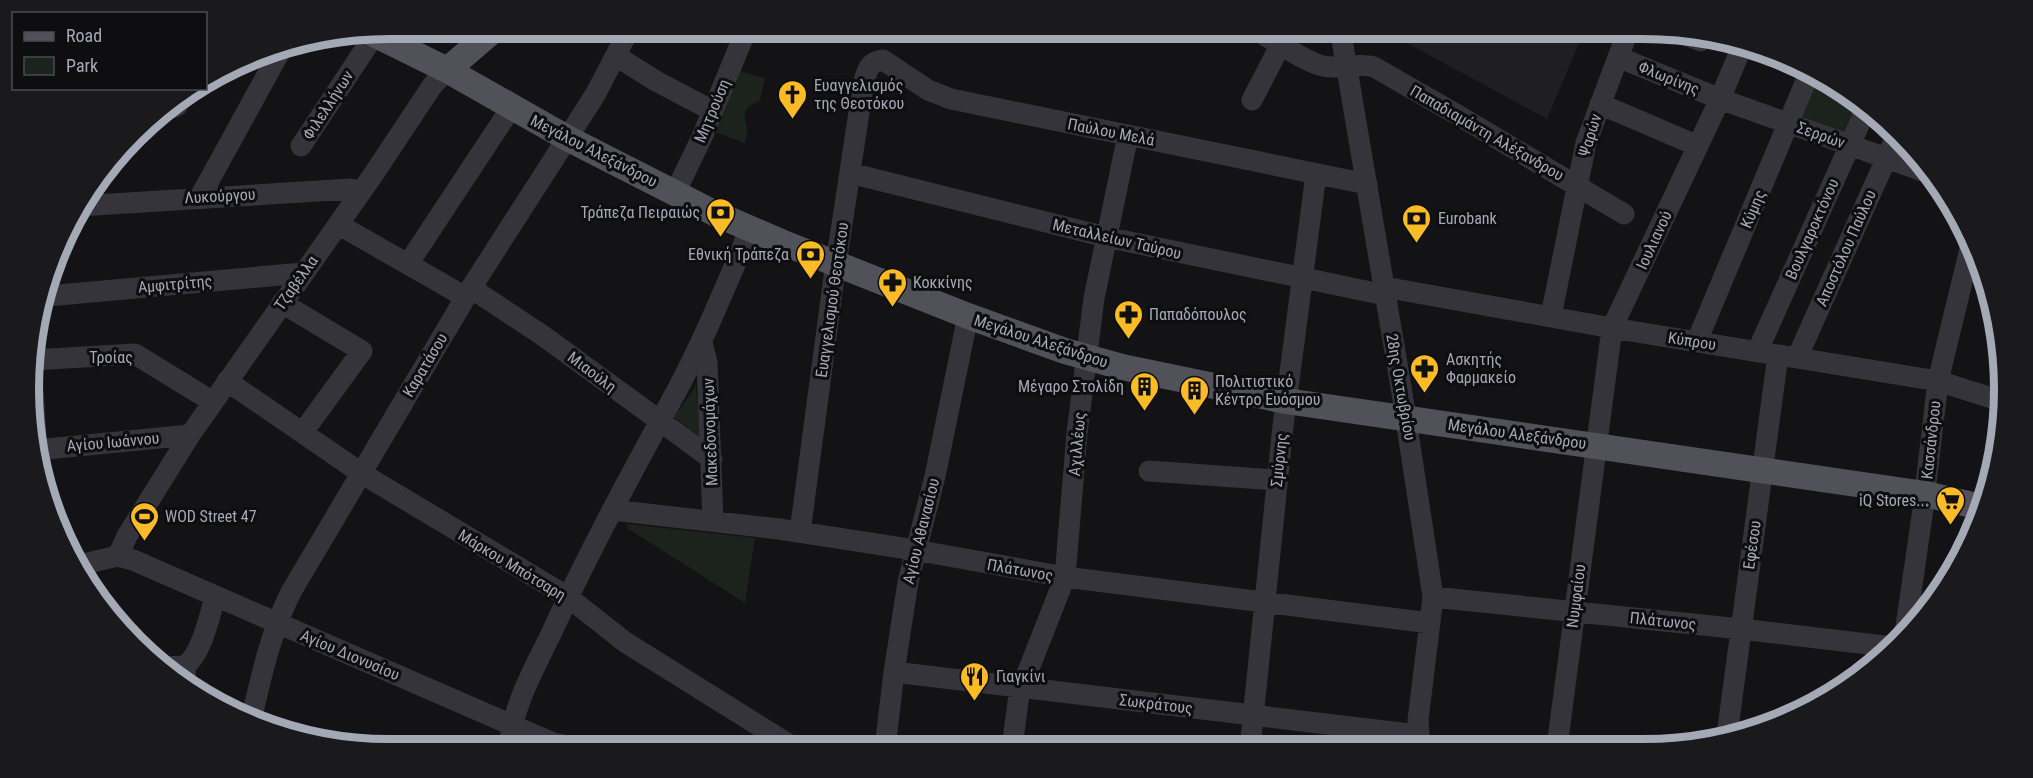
<svg xmlns="http://www.w3.org/2000/svg" width="2033" height="778" font-family="'Roboto Condensed',sans-serif">
  <rect width="100%" height="100%" fill="#131315"/>
  <path fill="#1f1f22" d="M1381,29H1585L1547,119Z"/>
  <path fill="#1b231c" d="M740,71L765,78L760,101C743,107 743,113 747,128C748,132 746,139 745,143L715,132Z
    M1814,79L1862,103L1846,139L1798,120Z
    M696,386L701,438L674,417Z
    M628,524L755,538L745,603L627,528Z"/>
  <g fill="none" stroke-linecap="round" stroke-linejoin="round">
    <path stroke="#34343a" stroke-width="21" d="M1253,28C1270,38 1307,63 1323,66C1340,70 1357,62 1374,67L1456,114L1624,214
      M1340,28L1402,393L1433,597L1418,720L1420,747
      M1683,34L1701,41
      M616,56L656,81L713,111
      M1618,57L1720,99L1923,171
      M1252,100L1281,44
      M1600,104L1698,146
      M165,110L177,106L178,103
      M301,146L375,34
      M850,173L1106,237L1385,295
      M675,193L702,137L747,28
      M200,197L283,46
      M79,206L350,189L361,192
      M338,224C380,249 423,272 465,297
      M408,264L511,108
      M1384,287L1612,328L1938,381L1998,400
      M471,288L542,335L712,459
      M47,296L303,273
      M282,303L362,351L303,432
      M1551,316L1586,143L1629,28
      M1697,341L1808,76
      M702,343L707,362L713,521
      M1757,352L1867,107
      M1797,358L1895,139
      M32,360L135,354L213,402
      M227,381L361,473L568,597L625,642L796,749
      M33,390L38,466
      M36,450L190,435
      M1149,471L1276,480
      M612,510L779,529L915,550L1065,577L1430,623
      M800,532L834,277L863,86C866,73 868,61 883,60L928,90L951,99L1367,184
      M118,556L127,536L190,435L373,175L432,86L447,70
      M79,565L118,556L133,560L553,743L583,749
      M1433,597L1741,629L1893,647
      M1905,633L1923,509L1938,381L1970,249
      M185,666C202,653 209,618 215,597
      M162,667L185,666L186,683
      M894,672L1418,735
      M252,716C262,673 271,632 291,592L471,288L595,95L630,28
      M1727,735L1778,355
      M1250,747L1283,426L1316,174
      M1557,747L1612,328L1720,99L1743,44
      M885,748L894,672L908,582L935,476L968,316
      M1012,748L1019,694L1065,577L1077,433L1094,298L1128,135
      M509,749C512,707 533,671 551,634C587,555 628,479 670,403C701,347 725,288 750,229"/>
    <path stroke="#505159" stroke-width="26" d="M370,32L447,70L567,138L714,213L781,242L968,316L1065,351L1122,367L1286,401L1925,494L1981,507
      M447,70L496,28"/>
  </g>
  <defs>
    <symbol id="church-pin" viewBox="-11 -11 22 30"><path d="M0 17L-7.5 6A9.5 9.5 0 1 1 7.5 6Z" fill="#fabb25" stroke="#0e0e10"/><path d="M-1.2-6h2.4v3.5h3.3v2.4h-3.3V6h-2.4V-.1h-3.3v-2.4h3.3Z" fill="#111"/></symbol>
    <symbol id="bank-pin" viewBox="-11 -11 22 30"><path d="M0 17L-7.5 6A9.5 9.5 0 1 1 7.5 6Z" fill="#fabb25" stroke="#0e0e10"/><path d="M-6-4H6V4H-6ZM0-2.3a2.3 2.3 0 1 0 0 4.6a2.3 2.3 0 1 0 0-4.6Z" fill="#111"/></symbol>
    <symbol id="pharmacy-pin" viewBox="-11 -11 22 30"><path d="M0 17L-7.5 6A9.5 9.5 0 1 1 7.5 6Z" fill="#fabb25" stroke="#0e0e10"/><path d="M-2-6h4v4h4v4h-4v4h-4v-4h-4v-4h4Z" fill="#111"/></symbol>
    <symbol id="building-pin" viewBox="-11 -11 22 30"><path d="M0 17L-7.5 6A9.5 9.5 0 1 1 7.5 6Z" fill="#fabb25" stroke="#0e0e10"/><path d="M-4-6H4V6H1V3H-1V6H-4ZM-2.5-4.3h1.7v1.8h-1.7ZM.8-4.3h1.7v1.8H.8ZM-2.5-1h1.7V.8h-1.7ZM.8-1h1.7V.8H.8Z" fill="#111"/></symbol>
    <symbol id="supermarket-pin" viewBox="-11 -11 22 30"><path d="M0 17L-7.5 6A9.5 9.5 0 1 1 7.5 6Z" fill="#fabb25" stroke="#0e0e10"/><path d="M-6-5.5h2.5l.6 2H6L4.5 2H-2.5L-4.4-4H-6ZM-1.5 3.2a1.3 1.3 0 1 0 .1 0ZM3 3.2a1.3 1.3 0 1 0 .1 0Z" fill="#111"/></symbol>
    <symbol id="stadium-pin" viewBox="-11 -11 22 30"><path d="M0 17L-7.5 6A9.5 9.5 0 1 1 7.5 6Z" fill="#fabb25" stroke="#0e0e10"/><path d="M0-5a6.5 5 0 1 0 0 10a6.5 5 0 1 0 0-10ZM-3.5-1.8h7v3.6h-7Z" fill="#111"/></symbol>
    <symbol id="restaurant-pin" viewBox="-11 -11 22 30"><path d="M0 17L-7.5 6A9.5 9.5 0 1 1 7.5 6Z" fill="#fabb25" stroke="#0e0e10"/><path d="M-5-6h1v4h1v-4h1v4h1v-4h1v5L-1.5 .5V6h-2V.5L-5-1ZM5-6V6H3V1.5H1.5Q1.5-4 5-6Z" fill="#111"/></symbol>
  </defs>
  <g fill-rule="evenodd">
    <use href="#church-pin" x="776" y="78" width="33" height="45"/>
    <use href="#bank-pin" x="704" y="196" width="33" height="45"/>
    <use href="#bank-pin" x="1400" y="202" width="33" height="45"/>
    <use href="#bank-pin" x="794" y="238" width="33" height="45"/>
    <use href="#pharmacy-pin" x="876" y="266" width="33" height="45"/>
    <use href="#pharmacy-pin" x="1112" y="298" width="33" height="45"/>
    <use href="#pharmacy-pin" x="1408" y="352" width="33" height="45"/>
    <use href="#building-pin" x="1128" y="370" width="33" height="45"/>
    <use href="#building-pin" x="1178" y="374" width="33" height="45"/>
    <use href="#supermarket-pin" x="1934" y="484" width="33" height="45"/>
    <use href="#stadium-pin" x="128" y="500" width="33" height="45"/>
    <use href="#restaurant-pin" x="958" y="660" width="33" height="45"/>
  </g>
  <g text-anchor="middle" dominant-baseline="central" stroke-width="6" stroke-linejoin="round" paint-order="stroke">
    <g font-size="16" fill="#a4a9b6" stroke="#0e0e10">
      <text transform="translate(1669 78) rotate(22)">Φλωρίνης</text>
      <text transform="translate(328 105) rotate(-57)">Φιλελλήνων</text>
      <text transform="translate(712 111) rotate(-67)">Μητρούση</text>
      <text transform="translate(1111 132) rotate(11)">Παύλου Μελά</text>
      <text transform="translate(1487 133) rotate(30)">Παπαδιαμάντη Αλέξανδρου</text>
      <text transform="translate(1590 135) rotate(-73)">Ψαρών</text>
      <text transform="translate(1821 135) rotate(20)">Σερρών</text>
      <text transform="translate(594 151) rotate(27)">Μεγάλου Αλεξάνδρου</text>
      <text transform="translate(220 196) rotate(-3)">Λυκούργου</text>
      <text transform="translate(1753 209) rotate(-67)">Κύμης</text>
      <text transform="translate(1812 229) rotate(-66)">Βουλγαροκτόνου</text>
      <text transform="translate(1117 239) rotate(13)">Μεταλλείων Ταύρου</text>
      <text transform="translate(1654 240) rotate(-65)">Ιουλιανού</text>
      <text transform="translate(1846 248) rotate(-66)">Αποστόλου Παύλου</text>
      <text transform="translate(296 283) rotate(-55)">Τζαβέλλα</text>
      <text transform="translate(175 284) rotate(-5)">Αμφιτρίτης</text>
      <text transform="translate(832 300) rotate(-82)">Ευαγγελισμού Θεοτόκου</text>
      <text transform="translate(1041 341) rotate(18)">Μεγάλου Αλεξάνδρου</text>
      <text transform="translate(1692 341) rotate(9)">Κύπρου</text>
      <text x="111" y="357">Τροίας</text>
      <text transform="translate(425 365) rotate(-59)">Καρατάσου</text>
      <text transform="translate(592 372) rotate(37)">Μιαούλη</text>
      <text transform="translate(1401 387) rotate(80)">28ης Οκτωβρίου</text>
      <text transform="translate(710 432) rotate(-92)">Μακεδονομάχων</text>
      <text transform="translate(1517 434) rotate(8)">Μεγάλου Αλεξάνδρου</text>
      <text transform="translate(1931 440) rotate(-84)">Κασσάνδρου</text>
      <text transform="translate(113 442) rotate(-5)">Αγίου Ιωάννου</text>
      <text transform="translate(1077 444) rotate(-85)">Αχιλλέως</text>
      <text transform="translate(1279 460) rotate(-84)">Σμύρνης</text>
      <text transform="translate(921 531) rotate(-76)">Αγίου Αθανασίου</text>
      <text transform="translate(1752 545) rotate(-82)">Εφέσου</text>
      <text transform="translate(512 565) rotate(31)">Μάρκου Μπότσαρη</text>
      <text transform="translate(1020 570) rotate(10)">Πλάτωνος</text>
      <text transform="translate(1576 596) rotate(-83)">Νυμφαίου</text>
      <text transform="translate(1663 621) rotate(6)">Πλάτωνος</text>
      <text transform="translate(350 655) rotate(23)">Αγίου Διονυσίου</text>
      <text transform="translate(1156 704) rotate(7)">Σωκράτους</text>
    </g>
    <g font-size="16" fill="#a4a9b6" stroke="#0e0e10" text-anchor="start">
      <text x="814" y="85">Ευαγγελισμός<tspan x="814" dy="18">της Θεοτόκου</tspan></text>
      <text x="700" y="212" text-anchor="end">Τράπεζα Πειραιώς</text>
      <text x="1438" y="218">Eurobank</text>
      <text x="789" y="254" text-anchor="end">Εθνική Τράπεζα</text>
      <text x="913" y="282">Κοκκίνης</text>
      <text x="1149" y="314">Παπαδόπουλος</text>
      <text x="1446" y="359">Ασκητής<tspan x="1446" dy="18">Φαρμακείο</tspan></text>
      <text x="1215" y="381">Πολιτιστικό<tspan x="1215" dy="18">Κέντρο Ευόσμου</tspan></text>
      <text x="1124" y="386" text-anchor="end">Μέγαρο Στολίδη</text>
      <text x="1929" y="500" text-anchor="end">iQ Stores...</text>
      <text x="165" y="516">WOD Street 47</text>
      <text x="996" y="676">Γιαγκίνι</text>
    </g>
  </g>
  <path d="M0 0H2033V778H0ZM389 39H1644A350 350 0 0 1 1994 389V389A350 350 0 0 1 1644 739H389A350 350 0 0 1 39 389V389A350 350 0 0 1 389 39Z" fill="#1a1a1d" fill-rule="evenodd"/>
  <path fill="none" stroke="#a4a9b6" stroke-width="8" d="M389 39H1644A350 350 0 0 1 1994 389V389A350 350 0 0 1 1644 739H389A350 350 0 0 1 39 389V389A350 350 0 0 1 389 39Z"/>
  <rect x="12" y="12" width="195" height="78" fill="#0e0e10" stroke="#4a4c52" stroke-width="1.5"/>
  <rect x="24" y="32" width="30" height="9" fill="#505159" stroke="#4a4c52" stroke-width="1.5"/>
  <text x="66" y="42" font-size="18" fill="#a4a9b6">Road</text>
  <rect x="24" y="57" width="30" height="18" fill="#1b231c" stroke="#4a4c52" stroke-width="1.5"/>
  <text x="66" y="72" font-size="18" fill="#a4a9b6">Park</text>
</svg>
